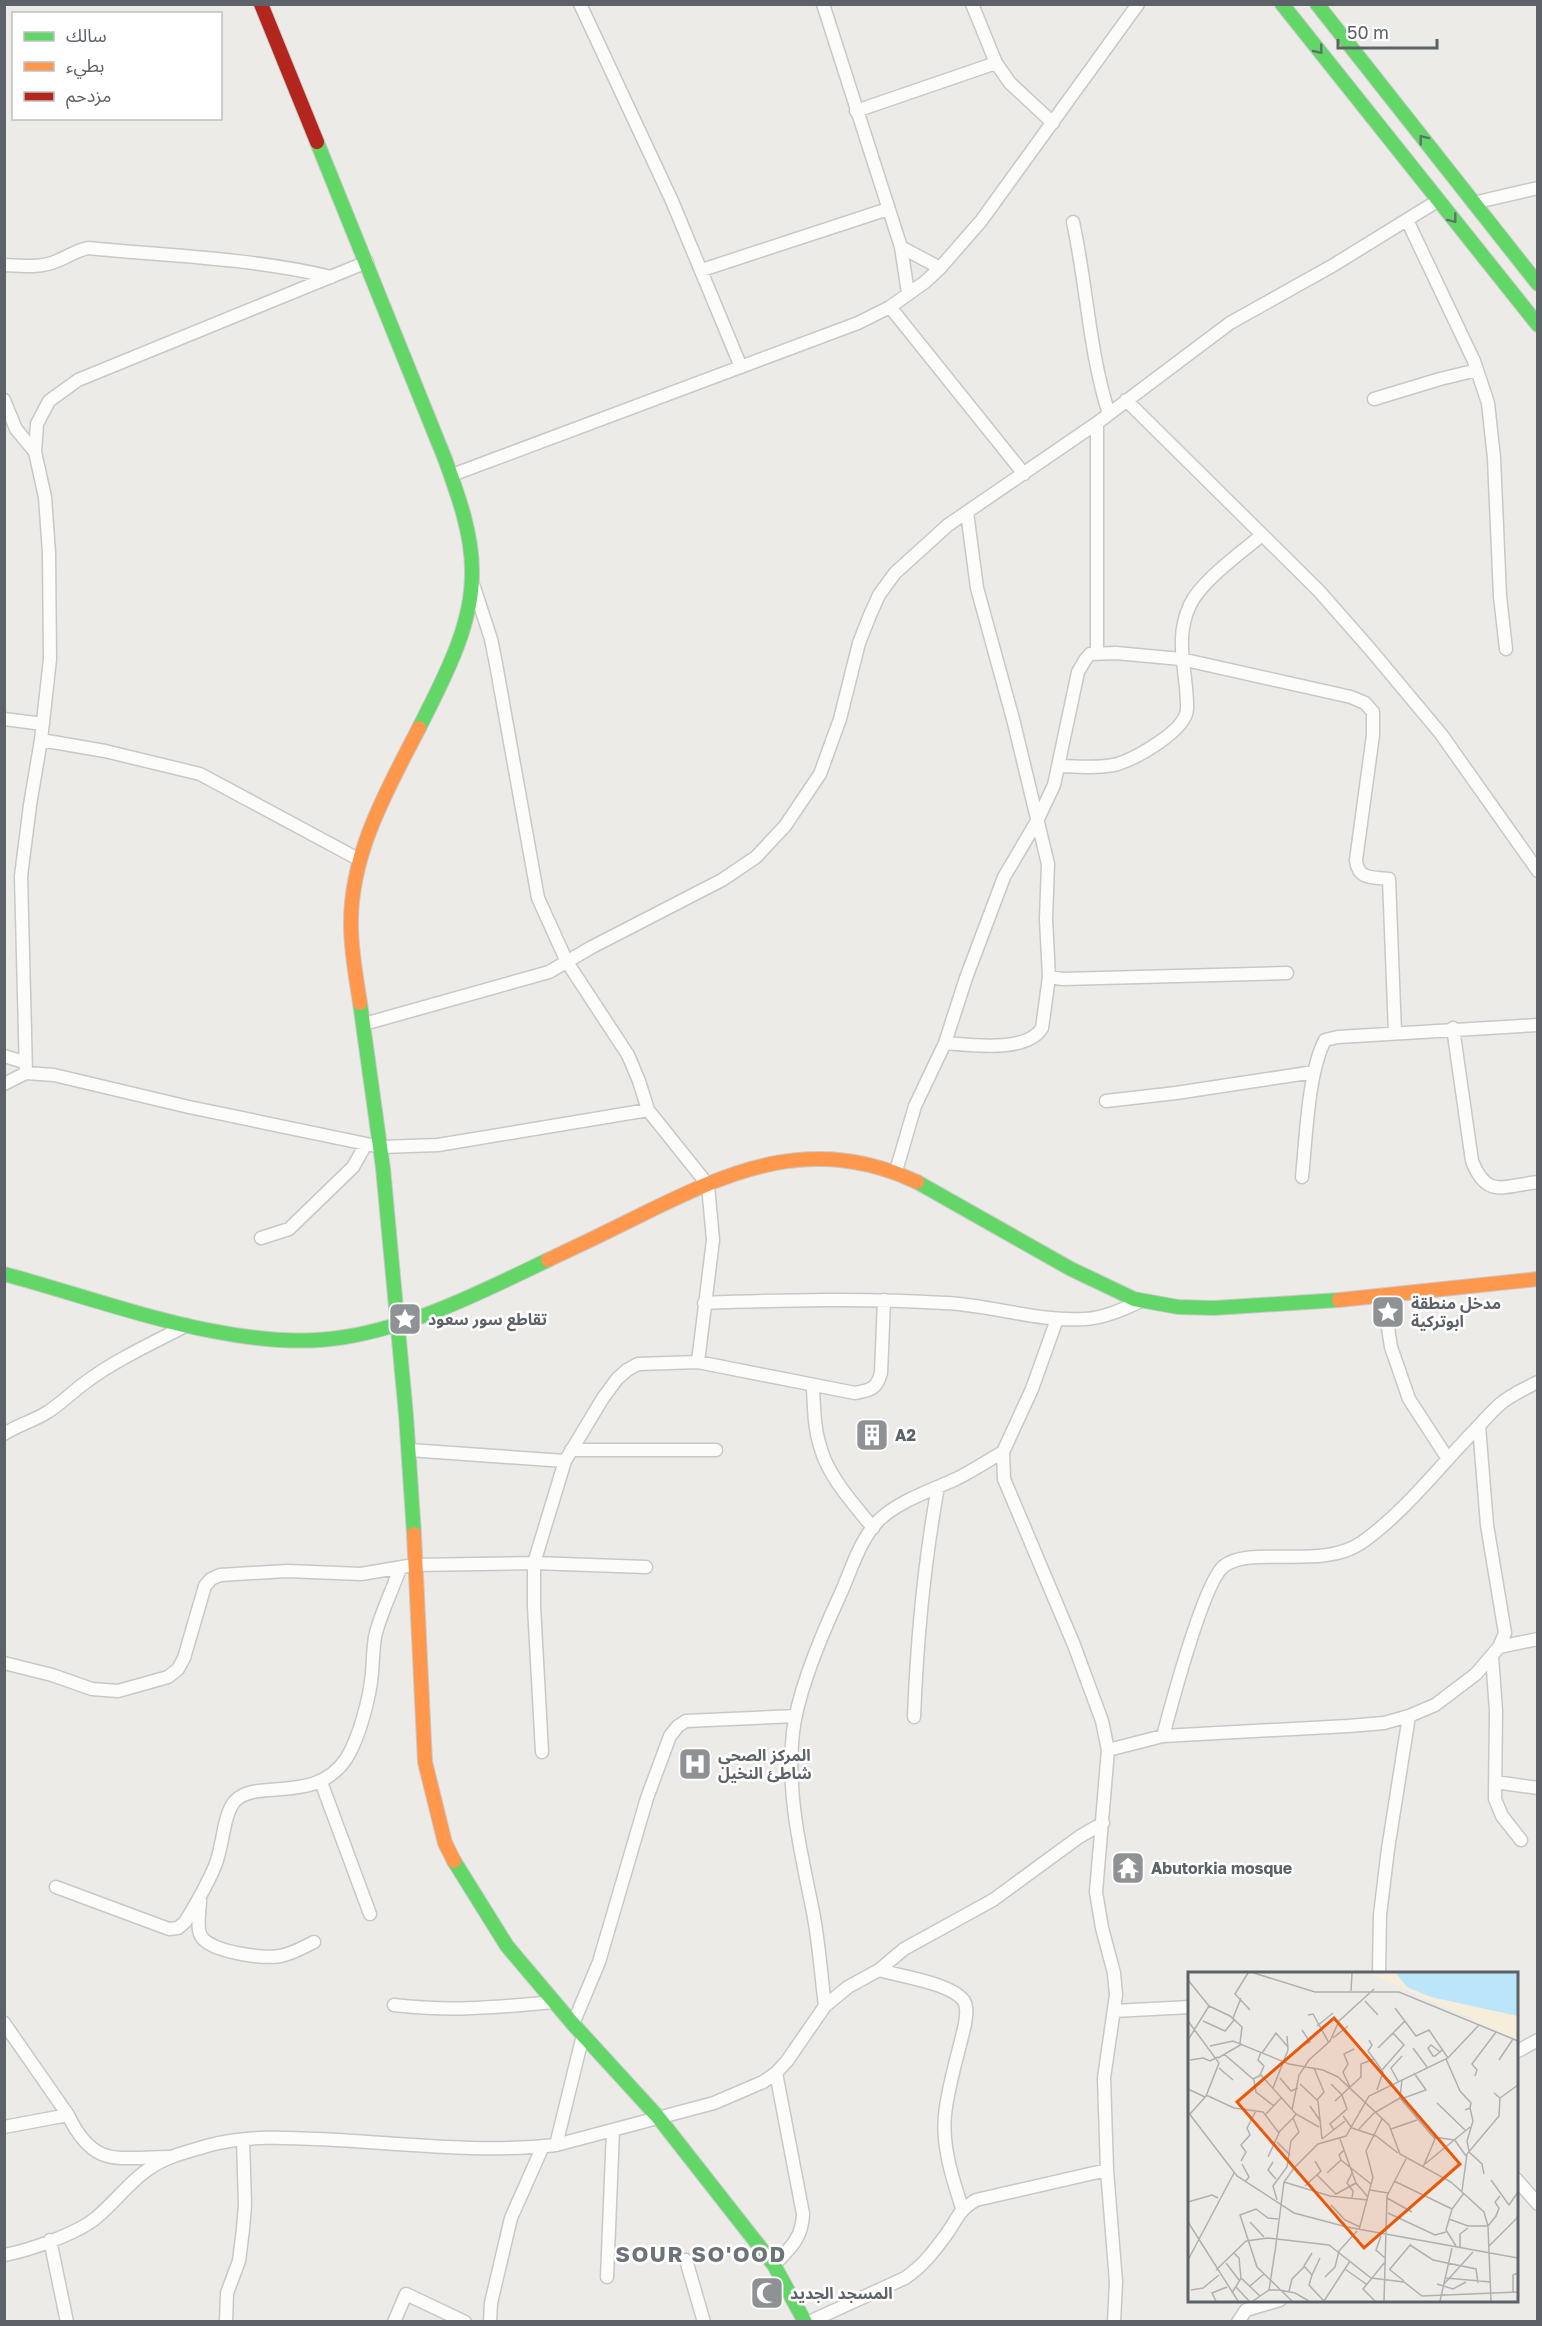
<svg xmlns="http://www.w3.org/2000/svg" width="1542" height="2326" font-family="'Golos Text','Noto Sans Arabic',sans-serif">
  <rect width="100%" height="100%" fill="#edebe7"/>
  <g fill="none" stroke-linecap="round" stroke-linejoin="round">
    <defs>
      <path id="street" d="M580,4L672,201L741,367
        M823,4L901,247L940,268
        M972,4L996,63L1010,83L1053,123
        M856,111L996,63
        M1473,203L1538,188
        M1407,220L1474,361L1488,403L1494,458L1500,596L1506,649
        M1073,222C1087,286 1089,352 1109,414
        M901,247L908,293
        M4,265C22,266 41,268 57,261C69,256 75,251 88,248C168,256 253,258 331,277
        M702,270L888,209
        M890,307L1024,474
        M1374,399L1440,379L1477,370
        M4,400L16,429L35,452
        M1126,400L1319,591L1370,649L1441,734L1538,871
        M452,475L858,323L890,307L925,282L940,268L981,221L1138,4
        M474,587L491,639L496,664L538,898L567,962L628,1055L639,1081L648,1110L708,1185L713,1240L698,1362
        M1097,653V423
        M4,719L43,724
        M41,740L105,751L200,774L360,860
        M1058,766C1077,766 1099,769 1118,764C1136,758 1186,731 1187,709C1188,673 1173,641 1190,605C1201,581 1242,552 1262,535
        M1049,977L1063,979L1287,973
        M364,1024L549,972L592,947L722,880L756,857L785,826L820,774L840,719L859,643L870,615L879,595L895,573L948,525L1097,423L1230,323L1332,266L1439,200
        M1453,1028L1472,1161C1487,1199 1503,1186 1538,1182
        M945,1043C971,1045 1027,1053 1042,1028L1049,977L1046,919L1048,864L1013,719L977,588L967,512
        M4,1056L24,1062
        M26,1073L21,876L30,805L41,740L50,659L49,553L45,497L35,452L37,424L49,401L78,380L367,262
        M4,1084L26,1073L54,1075L189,1107L381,1147L438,1145L648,1110
        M1106,1101L1176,1093L1314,1072
        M896,1171L915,1106L945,1043L966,978L1004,877L1037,821L1054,785L1078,672L1085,660L1090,654L1116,653L1181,659L1351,697L1365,703L1373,712V735L1356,860C1358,880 1372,877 1389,879L1395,1033
        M1302,1177C1306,1139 1308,1072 1325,1040L1338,1037L1538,1025
        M261,1238L289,1229L353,1167L366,1144
        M1383,1296L1391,1347L1409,1399L1448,1459
        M704,1303C785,1300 865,1298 945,1303C992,1305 1038,1322 1085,1319C1104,1318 1124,1309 1141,1301
        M1057,1319L1032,1389L1003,1452L1004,1479L1074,1645L1102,1721L1108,1750L1096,1892L1102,1928L1114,1973L1116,1995L1104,2078L1107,2170L1116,2282L1114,2322
        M813,1387C814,1407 814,1427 820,1446C828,1477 854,1504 873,1528
        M4,1434C18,1425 33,1421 46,1413C61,1404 72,1392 86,1382C117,1359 153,1343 187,1325
        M409,1450L565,1461
        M571,1450H716
        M1499,1647L1538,1639
        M1492,1656L1496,1711L1495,1799L1502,1816L1521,1840
        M4,1663L52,1675L92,1689L118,1691L168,1677L178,1669L184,1658L205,1586L211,1579L220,1575L287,1571L361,1574L414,1565L534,1563L646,1567
        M914,1717C917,1640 924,1563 938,1487
        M1163,1736L1348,1726L1384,1723L1409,1716L1435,1705L1476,1674L1499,1647L1505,1633L1487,1525L1479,1426
        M1108,1750L1163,1736C1171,1706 1204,1581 1224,1566C1252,1545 1321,1570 1361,1543C1404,1513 1437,1469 1474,1431C1482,1423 1490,1413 1499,1405C1510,1395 1524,1389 1538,1382
        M542,1752L534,1606V1563L565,1461L603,1398L617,1379L627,1370L638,1364L698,1362L855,1393C870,1390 877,1389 881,1373L884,1300
        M321,1782L370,1914
        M1495,1782L1538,1788
        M56,1887L169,1929L178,1928L185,1922C196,1904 207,1885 215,1866C223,1848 223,1814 235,1801C256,1778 315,1805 346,1759C359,1739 370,1697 372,1673C373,1661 373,1649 375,1637C379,1617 393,1589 400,1568
        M200,1900C200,1910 196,1928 201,1936C210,1952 263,1959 280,1956C292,1954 302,1948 314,1942
        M879,1970C899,1976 951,1983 964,2001C968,2008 966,2016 965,2024C959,2051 950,2079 946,2107C940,2141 952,2177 962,2208
        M1379,1974L1380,1915L1388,1849L1409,1716
        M394,2005C453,2012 497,2007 555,2002
        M825,2006C821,1975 819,1943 813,1912C801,1852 786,1793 793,1732C798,1690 822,1634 840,1595C851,1571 860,1538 880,1519C901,1500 930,1491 956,1479C972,1471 987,1461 1003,1452
        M1114,2011L1190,2007
        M4,2023L68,2115
        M573,2024L599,1962L647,1798L670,1736L678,1726L686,1721L796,1716
        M1516,2052L1538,2040
        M4,2127L68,2115C94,2169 117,2157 169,2157
        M556,2145L583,2035
        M1516,2179L1538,2204
        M50,2240L67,2322
        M4,2255C28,2251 79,2233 97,2217C116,2201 130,2181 150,2168C167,2156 191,2151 210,2145C251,2134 296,2138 337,2140C410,2144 484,2153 556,2145L714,2103L763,2082L776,2073L787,2061L825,2006L848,1987L879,1970L904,1949L993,1900L1079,1837L1103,1823
        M686,2260L704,2322
        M774,2265C790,2248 802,2239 803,2214L776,2073
        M607,2277L613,2130
        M226,2322L227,2293L239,2261L243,2229L245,2205L243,2140
        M394,2322L406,2294L465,2322
        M490,2322L491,2303L511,2218L543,2146
        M809,2322L905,2278C923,2266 935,2250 948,2232C959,2216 958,2211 976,2200L1107,2170
        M1238,2322L1246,2310L1280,2300"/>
      <path id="fast" d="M1282,4L1538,325
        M1317,4L1538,284
        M317,142L445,459C458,495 472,533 472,571C473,626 443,680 419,728
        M360,1003L383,1168L406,1415L414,1534
        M917,1182L1071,1269L1134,1299L1178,1307L1214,1308L1339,1300
        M4,1274C106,1301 240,1355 345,1337C417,1325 483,1291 548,1260
        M454,1861L507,1946L573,2024L658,2117L774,2265L805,2322"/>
      <path id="slow" d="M360,1003C356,977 351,951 351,925C350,854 387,790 419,728
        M548,1260C580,1245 611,1230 643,1214C736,1168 816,1134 917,1182
        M1339,1300L1538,1279
        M414,1534L425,1762L445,1843L454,1861"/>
      <path id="jam" d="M261,4L317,142"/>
    </defs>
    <use href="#street" stroke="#c8c8c8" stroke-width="15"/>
    <use href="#fast" stroke="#c9caca" stroke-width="16"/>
    <use href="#slow" stroke="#c9caca" stroke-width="16"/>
    <use href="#jam" stroke="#c9caca" stroke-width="16"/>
    <use href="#street" stroke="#fcfcfb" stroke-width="12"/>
    <use href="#fast" stroke="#63d668" stroke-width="14"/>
    <use href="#slow" stroke="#ff974d" stroke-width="14"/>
    <use href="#jam" stroke="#b3261e" stroke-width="14"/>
  </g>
  <defs><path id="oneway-chevron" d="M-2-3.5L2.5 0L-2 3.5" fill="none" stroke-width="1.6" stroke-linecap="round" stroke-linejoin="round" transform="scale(1.5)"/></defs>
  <g stroke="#5d7367">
    <use href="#oneway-chevron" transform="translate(1319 50) rotate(51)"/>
    <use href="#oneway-chevron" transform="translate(1423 139) rotate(-128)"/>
    <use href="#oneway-chevron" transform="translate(1453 219) rotate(52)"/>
  </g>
  <defs>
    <symbol id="sight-square" viewBox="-11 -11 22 22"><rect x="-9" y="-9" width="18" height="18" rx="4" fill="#8f9294" stroke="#fff"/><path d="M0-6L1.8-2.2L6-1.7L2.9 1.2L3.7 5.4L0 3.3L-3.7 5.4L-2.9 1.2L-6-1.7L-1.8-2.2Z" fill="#fff"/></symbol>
    <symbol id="building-square" viewBox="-11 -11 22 22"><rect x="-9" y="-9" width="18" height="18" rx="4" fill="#8f9294" stroke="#fff"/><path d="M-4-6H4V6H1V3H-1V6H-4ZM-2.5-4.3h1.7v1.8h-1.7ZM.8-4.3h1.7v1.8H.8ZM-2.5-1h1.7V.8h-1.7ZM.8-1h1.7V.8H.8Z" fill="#fff"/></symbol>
    <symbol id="hospital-square" viewBox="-11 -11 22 22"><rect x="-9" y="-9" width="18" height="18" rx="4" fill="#8f9294" stroke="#fff"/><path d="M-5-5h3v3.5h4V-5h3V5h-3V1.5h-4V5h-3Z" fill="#fff"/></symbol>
    <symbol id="temple-square" viewBox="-11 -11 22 22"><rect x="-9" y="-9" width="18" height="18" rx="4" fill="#8f9294" stroke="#fff"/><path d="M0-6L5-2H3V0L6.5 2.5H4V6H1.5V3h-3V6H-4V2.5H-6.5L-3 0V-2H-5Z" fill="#fff"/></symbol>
    <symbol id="mosque-square" viewBox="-11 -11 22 22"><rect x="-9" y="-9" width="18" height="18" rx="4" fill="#8f9294" stroke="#fff"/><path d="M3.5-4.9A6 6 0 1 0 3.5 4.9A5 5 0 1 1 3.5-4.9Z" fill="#fff"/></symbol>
  </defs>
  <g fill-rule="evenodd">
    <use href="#sight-square" x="1369" y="1293" width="38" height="38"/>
    <use href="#sight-square" x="386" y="1300" width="38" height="38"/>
    <use href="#building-square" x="853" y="1416" width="38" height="38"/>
    <use href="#hospital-square" x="676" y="1745" width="38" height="38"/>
    <use href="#temple-square" x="1109" y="1849" width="38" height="38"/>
    <use href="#mosque-square" x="748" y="2274" width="38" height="38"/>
  </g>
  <g text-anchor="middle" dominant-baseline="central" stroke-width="5" stroke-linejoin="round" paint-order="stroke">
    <g font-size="16" font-weight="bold" fill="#5c6267" stroke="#fff" text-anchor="start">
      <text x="1411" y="1303">مدخل منطقة<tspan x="1411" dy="18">ابوتركية</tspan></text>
      <text x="428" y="1319">تقاطع سور سعود</text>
      <text x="895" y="1435">A2</text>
      <text x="718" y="1755">المركز الصحي<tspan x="718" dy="18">شاطئ النخيل</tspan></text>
      <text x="1151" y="1868">Abutorkia mosque</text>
      <text x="790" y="2293">المسجد الجديد</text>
    </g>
    <g font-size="22" font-weight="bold" letter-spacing="1.5" fill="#6d7479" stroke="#fff">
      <text x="701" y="2253">SOUR SO'OOD</text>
    </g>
  </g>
  <g transform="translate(1188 1972)">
    <rect width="330" height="330" fill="#edebe7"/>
    <path d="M181,1H208L219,15L243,25L330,44V68Z" fill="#f6eddb"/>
    <path d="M208,1H330V44L243,25L219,15Z" fill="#bbe5f8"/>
    <path fill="none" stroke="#afb0b0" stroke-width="1.5" d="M60,1L47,22L62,38M66,1L127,20H211L330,69M0,8L21,34L0,68M163,19L164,1M177,29L190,43M21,34L42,44L54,55L52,71M207,36L228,64L241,58L260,86M120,43L125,42L141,71M45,46L53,26M0,49L31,91L18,124L2,142M15,49L37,59L47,47M129,54L145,41M114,58L122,70L115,73M145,66L160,54M181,68L184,73L180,79L186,87M22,74L45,69L101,92L135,98L150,105L201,153L212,182L263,210L296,240L300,254L303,329M190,76L217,49M225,76L239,95M252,80L243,73L240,76L245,84H247L252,80L254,78M74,81L88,61L100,75M36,82L66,108L68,120L86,134M30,86L54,72M258,87L272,119L283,131L282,136M2,88L15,86L22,89L30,85M311,88L325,67M31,96L45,108M126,96L136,120L129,128M194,98L216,73L205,61M72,103L76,94L70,88L73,80M287,104L289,98L284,92L308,60M92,106L103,119L110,116M65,107L73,103L108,142L131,155M210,109L203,96L214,84M112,112L130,129L134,167M143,112L154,123L159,137L142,152L146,158M162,115L155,100L160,92L156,82L166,77M85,116L100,78L99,64M0,117L17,125M18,123L46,136L75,140L91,161M212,126L247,167L235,195M312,126L330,113M213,127L238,118L226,101M147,129L173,105V92L186,87L195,100L189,118M249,131L277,158M122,134L133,150M104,138L111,103L121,88L142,69L151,49L186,17M277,138L282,136L285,149L279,169L281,179M0,140L49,204L106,241L159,255L330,286M78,142L93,126M155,144L164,156L188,164L210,181M171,157L186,141L212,126L214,107M203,157L229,148M246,165L266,168M134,167L157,149M152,167L168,211L180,225M266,167L278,184M89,170L102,183M156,178L151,183L153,188L183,212M281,180L294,192L296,202M80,185L92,159L105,146M53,189L58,180L53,173L62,163L59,156L68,139M85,190L80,198L88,207M54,192L61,205L57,210M237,192L282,155M139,201L153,188M129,203L148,222L168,211M303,208L321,233L330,220M206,209L264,237M96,210L142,224L180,228M117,214L133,199L127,189M182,218L200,221M274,219L279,182L311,144L312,126L306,121M199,226L224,240M164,227L165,219L159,211L164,201M89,228L85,214L99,195L103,169L111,160L105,146L108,142M0,230L24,223L30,226M143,233L157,248L172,255M200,241L247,263L258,260M90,247L80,246L68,237L52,243L69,295L104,329M261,247L280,254H300L308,244L311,236L307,230L312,224M0,250L50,329M62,250L76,265M171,258L185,205L178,179L194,147M193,264L188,278L197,286M222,273L245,288L288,297L290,311M268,274L258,258L264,237L276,221M301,274L330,245M272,276V262L280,256M87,280L96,210L106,196L130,172L158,164L181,124L260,86L291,53M46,281L51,286L53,306M124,281L116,294L124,303L121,313L136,329M0,288L46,201M38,291L51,308M157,297L178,312M201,297L216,309M202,297L223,272M28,298L58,269L80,266L141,273L183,306L216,310L234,324L330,320M124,303L132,286M137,305L147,295L151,279L169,259M258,306L303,310M249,312L265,317L278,310M256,312L285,280M62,314L76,302M48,315L61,329M3,318L15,316L31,303M81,318L87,279M101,319L104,307L116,295M325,320V303L330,301M44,321L53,306L72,324M28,329L24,321L39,315M65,329L81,318H91L107,321L121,329M136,329L162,289M187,329L175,317L197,290M196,329L199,224L218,187M252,329L264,276"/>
    <path fill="#e8590c" fill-opacity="0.15" stroke="#e8590c" stroke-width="3" d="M146,46L272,192L176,276L49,130Z"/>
    <rect width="330" height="330" fill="none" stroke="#5c6267" stroke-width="3"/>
  </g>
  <rect width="1542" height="2326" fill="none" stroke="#5c6267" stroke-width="12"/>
  <rect x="12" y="12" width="210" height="108" fill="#ffffff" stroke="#bec0c2" stroke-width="1.5"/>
  <rect x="24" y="32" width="30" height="9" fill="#63d668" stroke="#bec0c2" stroke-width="1.5"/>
  <text x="66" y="42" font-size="18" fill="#5c6267">سالك</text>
  <rect x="24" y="62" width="30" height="9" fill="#ff974d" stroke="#bec0c2" stroke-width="1.5"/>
  <text x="66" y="72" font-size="18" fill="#5c6267">بطيء</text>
  <rect x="24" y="92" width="30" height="9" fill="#b3261e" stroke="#bec0c2" stroke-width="1.5"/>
  <text x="66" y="102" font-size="18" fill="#5c6267">مزدحم</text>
  <path d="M1338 39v9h99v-9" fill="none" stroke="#5c6267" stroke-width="3"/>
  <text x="1347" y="39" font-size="18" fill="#5c6267" stroke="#ffffff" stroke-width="4.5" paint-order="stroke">50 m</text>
</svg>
